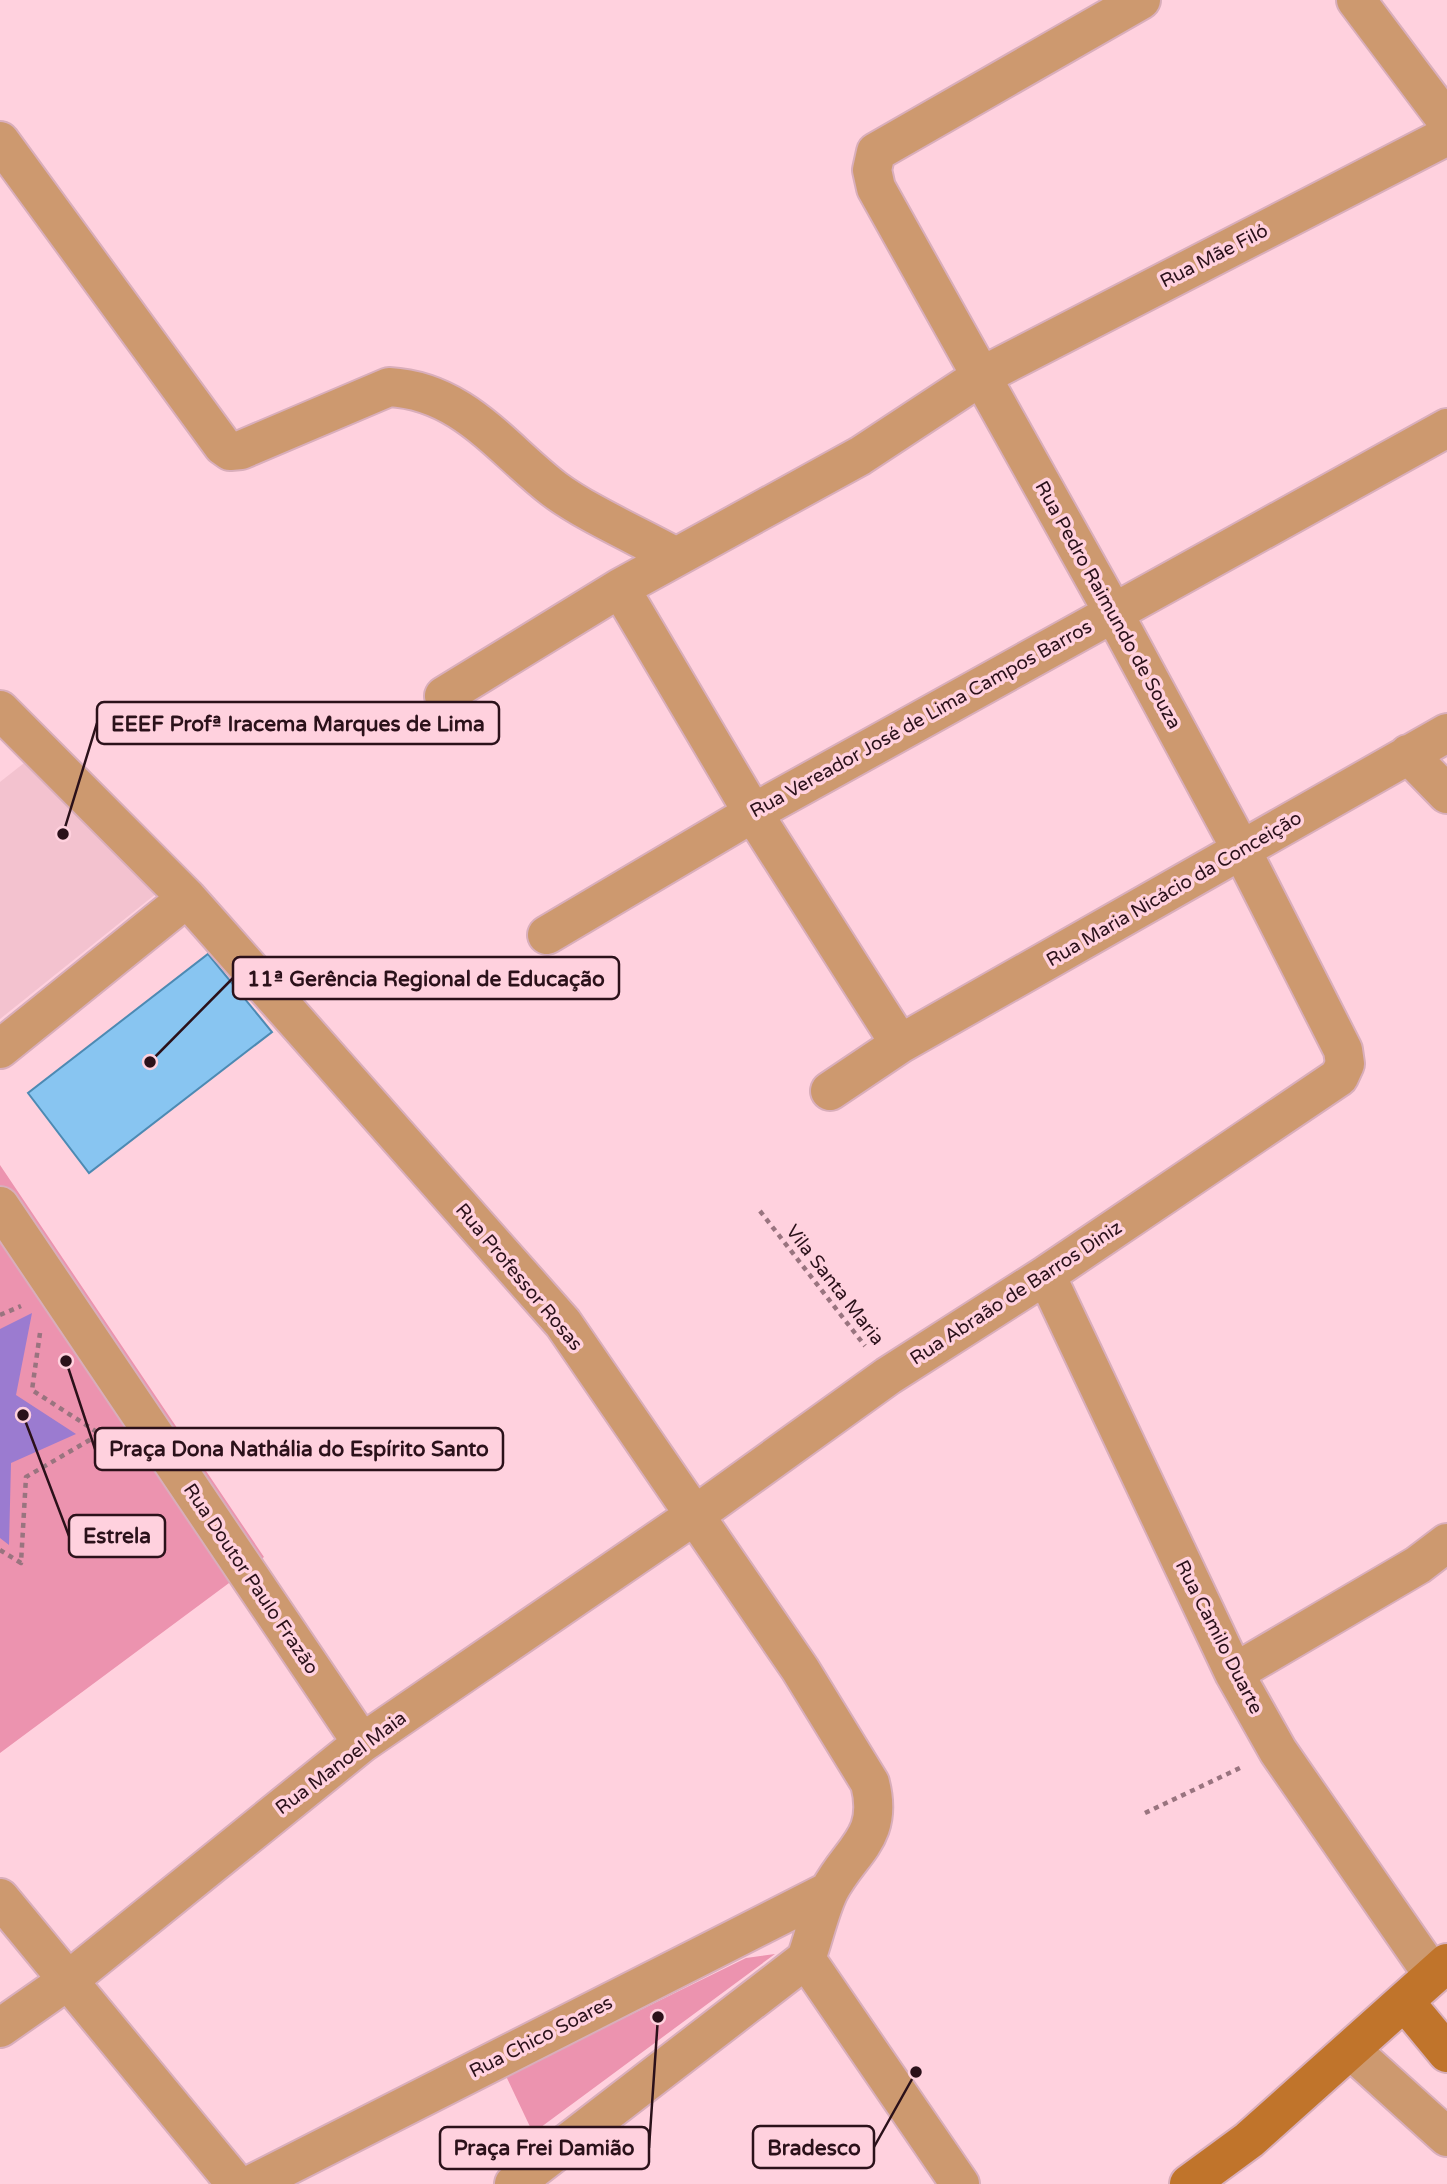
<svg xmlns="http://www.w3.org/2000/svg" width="1447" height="2184" font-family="'Varela Round',sans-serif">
  <rect width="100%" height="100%" fill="#ffd1de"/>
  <path fill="#f3c2cf" d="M52,741L167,885L0,1019V782Z"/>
  <path fill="#ec93af" d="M0,1165L264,1557L0,1753Z
    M775,1954L533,2133L506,2076L746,1958Z"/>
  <path fill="#9b7bd0" d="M32,1313L16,1395L76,1434L11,1463L9,1545L0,1538V1329Z"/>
  <path fill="#88c5f1" stroke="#4d8ab3" stroke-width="2" d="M208,954L272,1032L89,1173L28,1093Z"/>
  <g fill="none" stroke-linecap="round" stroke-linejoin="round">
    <defs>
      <path id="street" d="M1356,0L1447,121
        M0,141L223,446L230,451L241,450L389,387C463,391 501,448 554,489C586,513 640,537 676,557
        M620,588L753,813L900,1044
        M444,696L620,588L860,456L980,377L1447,136
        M0,710L187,898L563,1323L800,1669L870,1783C884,1838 851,1849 829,1891C819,1912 814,1937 806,1959
        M1408,754L1447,794
        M547,935L753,813L1447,428
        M0,1049L187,898
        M830,1091L900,1044L1447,733
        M0,1206L362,1743
        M1046,1275L1234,1673L1278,1751L1433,1975
        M1234,1673L1418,1565L1447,1543
        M0,1898L236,2184
        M806,1959L960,2184
        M0,2028L70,1979L362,1743L695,1515L888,1376L1046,1275L1339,1077L1345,1064L1343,1050L1242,851L1113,612L876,188L872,170L876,152L1141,0
        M1352,2051L1447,2137
        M252,2184L829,1891
        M514,2184L806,1959"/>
      <path id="secondary" d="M1405,2002L1447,2053
        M1189,2184L1249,2140L1447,1963"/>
    </defs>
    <use href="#street" stroke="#d9aebb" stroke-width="42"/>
    <use href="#secondary" stroke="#d9aebb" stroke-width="42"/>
    <path stroke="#99747f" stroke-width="4.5" stroke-dasharray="5 5" stroke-linecap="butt" d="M760,1211L865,1346
      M0,1315L21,1306
      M0,1550L21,1563L26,1477L100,1434L32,1390L40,1333
      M1145,1813L1242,1767"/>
    <use href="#street" stroke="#cd996f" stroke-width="38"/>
    <use href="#secondary" stroke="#c0742b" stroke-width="38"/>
  </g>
  <g text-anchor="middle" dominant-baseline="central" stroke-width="7" stroke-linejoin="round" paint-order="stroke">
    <g font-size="19" fill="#2b111a" stroke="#ffd1de">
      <text transform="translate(1214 256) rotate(-27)">Rua Mãe Filó</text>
      <text transform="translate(1108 605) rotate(61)">Rua Pedro Raimundo de Souza</text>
      <text transform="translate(921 719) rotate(-29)">Rua Vereador José de Lima Campos Barros</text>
      <text transform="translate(1174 889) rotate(-30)">Rua Maria Nicácio da Conceição</text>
      <text transform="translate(519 1277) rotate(50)">Rua Professor Rosas</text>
      <text transform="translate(835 1285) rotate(52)">Vila Santa Maria</text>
      <text transform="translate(1016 1293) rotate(-33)">Rua Abraão de Barros Diniz</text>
      <text transform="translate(251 1579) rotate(56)">Rua Doutor Paulo Frazão</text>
      <text transform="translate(1219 1637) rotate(63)">Rua Camilo Duarte</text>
      <text transform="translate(341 1763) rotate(-37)">Rua Manoel Maia</text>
      <text transform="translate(541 2037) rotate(-27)">Rua Chico Soares</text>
    </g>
  </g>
  <path fill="none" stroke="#2b111a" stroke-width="2.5" d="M63 834L97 723M150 1062L233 978M66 1361L95 1449M23 1415L69 1536M916 2072L874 2147M658 2017L649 2148"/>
  <g fill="#2b111a" stroke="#ffd1de" stroke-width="2.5">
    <circle cx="63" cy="834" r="7"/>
    <circle cx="150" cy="1062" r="7"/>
    <circle cx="66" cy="1361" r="7"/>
    <circle cx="23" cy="1415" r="7"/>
    <circle cx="916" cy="2072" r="7"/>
    <circle cx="658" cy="2017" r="7"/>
  </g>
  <g fill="#ffd1de" stroke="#2b111a" stroke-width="2.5">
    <rect x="97" y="702" width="402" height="42" rx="7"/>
    <rect x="233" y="957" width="386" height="42" rx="7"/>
    <rect x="95" y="1428" width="408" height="42" rx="7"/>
    <rect x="69" y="1515" width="96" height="42" rx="7"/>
    <rect x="753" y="2126" width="121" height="42" rx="7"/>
    <rect x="440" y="2127" width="209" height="42" rx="7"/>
  </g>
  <g font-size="21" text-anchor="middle" font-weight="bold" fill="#2b111a">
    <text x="298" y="731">EEEF Profª Iracema Marques de Lima</text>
    <text x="426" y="986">11ª Gerência Regional de Educação</text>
    <text x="299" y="1456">Praça Dona Nathália do Espírito Santo</text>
    <text x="117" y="1543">Estrela</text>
    <text x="814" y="2155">Bradesco</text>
    <text x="544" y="2155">Praça Frei Damião</text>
  </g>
</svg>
